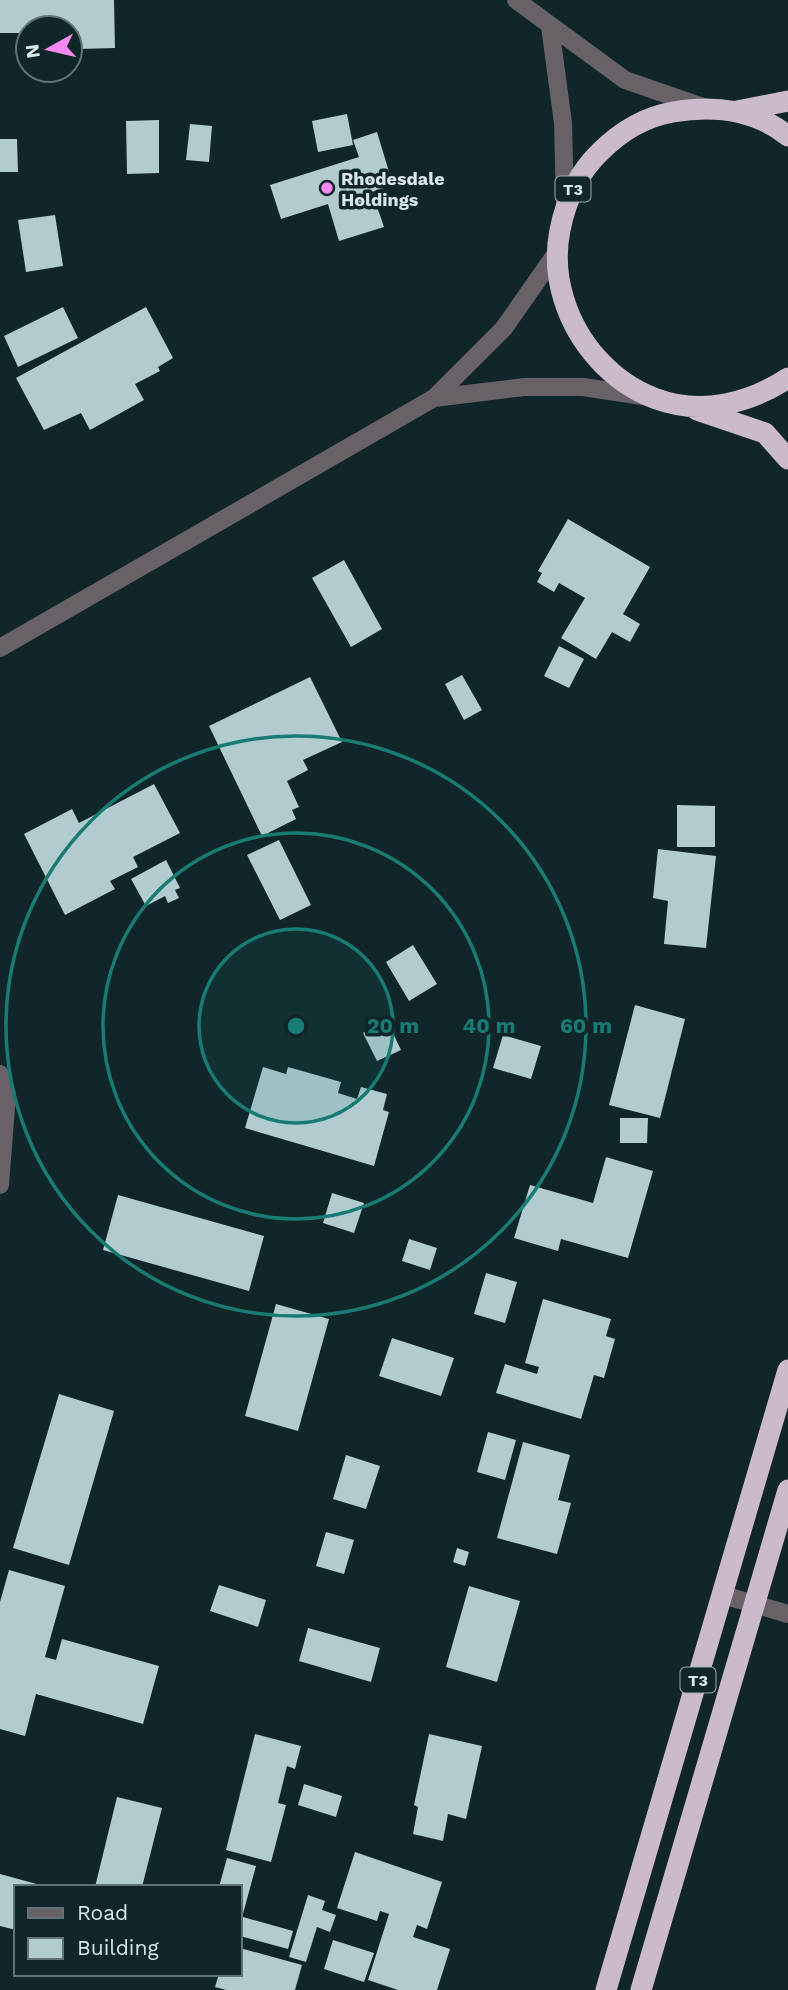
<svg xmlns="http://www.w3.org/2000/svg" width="788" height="1990" font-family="'Work Sans',sans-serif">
  <rect width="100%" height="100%" fill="#102629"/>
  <path fill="#b1cbce" d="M0,0H114L115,48L79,49V32H70V28H28V33H0Z
    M347,114L353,145L318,152L312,121Z
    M159,120V173L127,174L126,121Z
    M190,124L212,126L209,162L186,160Z
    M377,132L393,185L372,192L384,227L339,241L328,204L281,219L270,185L359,157L353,140Z
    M0,139H17L18,172H0Z
    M55,215L63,266L26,272L18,220Z
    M63,307L78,338L18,367L4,336Z
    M146,307L173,358L158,367L160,371L135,384L144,400L90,430L81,413L44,430L16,378Z
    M568,519L650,567L623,614L640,624L630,642L612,632L596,659L561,638L585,598L559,583L554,592L537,582L542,573L538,571Z
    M344,560L382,629L351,647L312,578Z
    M559,646L584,659L569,688L544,676Z
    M462,675L482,710L464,720L445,684Z
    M310,677L342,742L303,760L308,770L287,781L299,807L292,810L296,819L262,836L209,726Z
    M154,784L180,833L133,857L138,867L110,881L115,889L65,915L24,834L72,809L79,823Z
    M677,805L715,806V847H677Z
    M279,840L311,905L280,920L247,855Z
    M658,849L716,856L706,948L664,944L668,901L653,898Z
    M166,860L180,888L175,890L179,898L168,903L165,896L146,906L131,879Z
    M413,945L437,984L409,1001L386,962Z
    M635,1005L685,1019L660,1118L609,1105Z
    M387,1021L401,1050L377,1061L363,1033Z
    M503,1035L541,1046L531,1079L493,1068Z
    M263,1067L286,1074L288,1067L341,1082L338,1093L357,1099L361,1087L387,1094L383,1110L389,1112L374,1166L245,1128Z
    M620,1118H648L647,1143H620Z
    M606,1157L653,1171L628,1258L561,1239L558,1251L514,1238L530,1185L593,1203Z
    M332,1193L364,1203L354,1233L323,1223Z
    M118,1195L264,1236L249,1291L103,1250Z
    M409,1239L437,1248L430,1270L402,1261Z
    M486,1273L517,1282L505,1323L474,1314Z
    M543,1299L611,1319L606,1336L615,1339L604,1378L594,1375L581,1419L496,1393L505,1364L537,1374L539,1367L525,1363Z
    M276,1304L329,1319L298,1431L245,1416Z
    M392,1338L454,1358L441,1396L379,1376Z
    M59,1394L114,1411L69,1565L13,1548Z
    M488,1432L516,1440L505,1480L477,1472Z
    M523,1442L570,1455L558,1500L571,1503L557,1554L497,1538Z
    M346,1455L380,1466L366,1509L333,1499Z
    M326,1532L354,1540L344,1574L316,1566Z
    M457,1548L469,1552L465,1566L453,1562Z
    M9,1570L65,1586L45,1657L56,1660L62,1639L159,1666L143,1724L36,1694L25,1736L0,1729V1602Z
    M219,1585L266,1600L258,1627L210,1611Z
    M469,1586L520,1601L497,1682L446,1667Z
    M308,1628L380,1648L371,1682L299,1661Z
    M255,1734L301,1746L295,1769L287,1766L278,1803L286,1805L271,1862L226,1850Z
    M429,1734L482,1746L466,1819L448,1814L443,1841L413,1834L418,1807L414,1805Z
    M304,1784L342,1796L336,1817L298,1805Z
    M117,1797L162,1808L142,1887H95Z
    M355,1852L442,1882L427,1929L417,1925L413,1937L450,1949L437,1990H398L368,1980L389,1914L380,1911L377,1921L337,1908Z
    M227,1858L256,1866L241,1921L240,1887H219Z
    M0,1874L44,1886L16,1887V1930L0,1926Z
    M308,1895L325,1901L322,1910L336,1915L330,1932L317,1927L306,1962L289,1957Z
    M243,1917L293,1931L288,1949L240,1936Z
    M333,1940L374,1953L364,1982L324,1969Z
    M240,1948L302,1965L295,1990H226L215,1987L219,1974H240Z"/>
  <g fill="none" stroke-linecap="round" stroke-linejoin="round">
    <path stroke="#686168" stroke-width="18" d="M516,0L625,80L703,107
      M550,26L563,123L565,203
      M434,398L524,387H583L643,396
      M0,648L434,398L504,328L555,255
      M0,1074L7,1095L0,1185
      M723,1595L788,1614"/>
    <path stroke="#cbbac9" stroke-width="21" d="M737,111L788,101
      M788,136C754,109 714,105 673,112C644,117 620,132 600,152C577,174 566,200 560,230C541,323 626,424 725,404C748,400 768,391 788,378
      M697,410L765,433L788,459
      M606,1990L788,1370
      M641,1990L788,1490"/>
  </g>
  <circle cx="296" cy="1026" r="97" fill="#197c74" fill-opacity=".12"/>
  <g fill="none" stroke="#197c74" stroke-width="3.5">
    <circle cx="296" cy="1026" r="97"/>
    <circle cx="296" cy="1026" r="193"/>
    <circle cx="296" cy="1026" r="290"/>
  </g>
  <circle fill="#f589ef" stroke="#102629" stroke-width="2.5" cx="327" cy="188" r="7"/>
  <g text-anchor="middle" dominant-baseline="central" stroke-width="7" stroke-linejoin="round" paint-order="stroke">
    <g fill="#102629" stroke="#9dacaf" stroke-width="2">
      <rect x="555.5" y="176.5" width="35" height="25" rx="5"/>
      <rect x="680.5" y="1667.5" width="35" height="25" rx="5"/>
    </g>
    <g font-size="16" font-weight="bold" fill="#d9e6e8">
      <text x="573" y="189">T3</text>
      <text x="698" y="1680">T3</text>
    </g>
    <g font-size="18" font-weight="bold" fill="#d9e6e8" stroke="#102629" text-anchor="start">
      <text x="341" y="178">Rhodesdale<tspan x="341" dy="21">Holdings</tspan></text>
    </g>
  </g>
  <circle cx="296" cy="1026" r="10" fill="#197c74" stroke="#102629" stroke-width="3.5"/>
  <g font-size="21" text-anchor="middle" font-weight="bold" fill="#197c74" stroke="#102629" stroke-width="7" stroke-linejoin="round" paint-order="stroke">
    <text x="393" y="1033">20 m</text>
    <text x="489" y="1033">40 m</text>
    <text x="586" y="1033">60 m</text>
  </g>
  <rect x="14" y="1885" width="228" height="91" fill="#102629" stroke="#607375" stroke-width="2"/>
  <rect x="28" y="1908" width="35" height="10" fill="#686168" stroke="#607375" stroke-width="2"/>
  <text x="77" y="1920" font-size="21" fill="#d9e6e8">Road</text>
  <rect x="28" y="1938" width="35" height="21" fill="#b1cbce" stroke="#607375" stroke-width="2"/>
  <text x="77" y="1955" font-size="21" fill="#d9e6e8">Building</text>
  <g transform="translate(49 49) rotate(262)"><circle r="33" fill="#102629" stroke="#607375" stroke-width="2"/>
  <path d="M0-5L12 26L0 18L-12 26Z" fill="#f589ef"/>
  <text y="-10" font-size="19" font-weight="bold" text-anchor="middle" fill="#d9e6e8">N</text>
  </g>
</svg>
